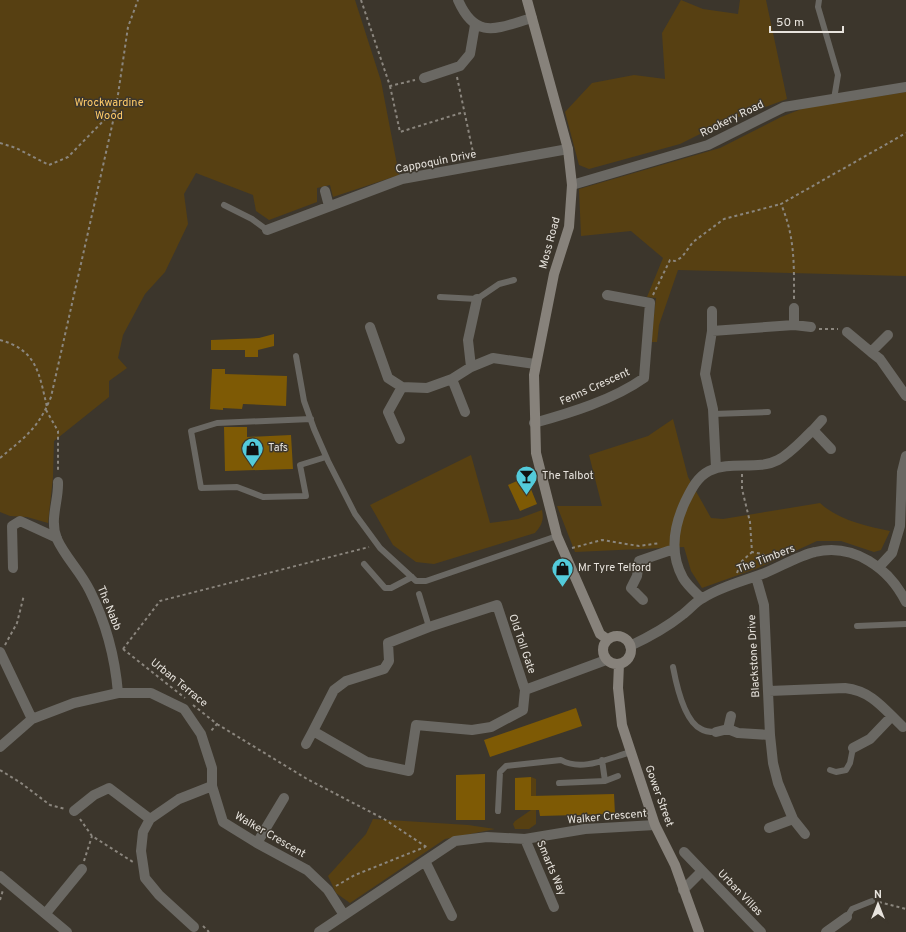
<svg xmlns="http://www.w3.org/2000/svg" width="906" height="932" font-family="Overpass,sans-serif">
  <rect width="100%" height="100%" fill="#3c362c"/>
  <path fill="#574012" d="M0,0H355L381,81L399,175L333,197L330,185L317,188V202L269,220L256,211L253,195L196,173L184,194L188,224L165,272L145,294L123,335L118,358L127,368L109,381V397L54,441L53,477L48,523L27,517L10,516L0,512Z
    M681,0L703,9L738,14L740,0H766L787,99L720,124L680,144L589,169L579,165L565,112L592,83L634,75L665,79L662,33Z
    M906,92V276L678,270L659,325L657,342H651L656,298L647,297L663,258L631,231L581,236L579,189L720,148L781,117L804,108Z
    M673,419L688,477L711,518L723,519L820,503C838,520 866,526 890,531L881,550L874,552L841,541H817L758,568L702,588L691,571L684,547L575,552L557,506H602L589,455L648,436Z
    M471,455L490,523L518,519L542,510C544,520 542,525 535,533L434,564L416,562L393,545L370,505Z
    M531,777L536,779V824L529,829H515L513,824L515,821L531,810Z
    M373,819L468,825L495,829L445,839L350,903L336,893L328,876L366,834Z"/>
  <path fill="#7e5a05" d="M274,334V346L258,350V357H245V350H211V340L259,338Z
    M212,369H225V374L287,376L286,406L243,404L242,409L223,408V410L210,409Z
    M224,427H247V437L291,435L293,469L225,471Z
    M526,477L537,504L520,511L508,485Z
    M576,708L582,726L490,757L484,740Z
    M485,774V820H456V775Z
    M531,777V796L614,794L615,814L540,816L539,810H515V778Z"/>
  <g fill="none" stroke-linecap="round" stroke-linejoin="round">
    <path stroke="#8b867e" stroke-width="2" stroke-dasharray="3 3" stroke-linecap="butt" d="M361,0L390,86L415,80
      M457,77L474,157
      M390,86L400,132L464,112
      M0,143L16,148L49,165L68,157L115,109
      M653,295L670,260L675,261L682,257L693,242L724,219L781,204
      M794,299C794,264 795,237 781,204L906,133
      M819,329H838
      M0,340C37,350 39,373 47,407
      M46,410L58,431V472
      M0,458C25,437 38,429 51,397L116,108L128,27L138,0
      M742,474V489L750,522L752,552L762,554L771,560
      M572,548L602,540L639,546L660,543
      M737,573L741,562L752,552
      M5,645L17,623L24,595
      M123,649L160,601L369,547
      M123,649L185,698
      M193,705L217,724L210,732
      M217,724L307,779L384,819L428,848
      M0,770L21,783L50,805L65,809
      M80,819L92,836L133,862
      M84,861L92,836
      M336,886L355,875L425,847
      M0,900L3,890
      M879,902L906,909
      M203,926L209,932"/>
    <path stroke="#6a6863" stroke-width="6" d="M819,0L818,7L838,75L834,99
      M224,205L252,219L267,230
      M440,297L477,299L499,284L514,280
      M296,356L304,401L314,429L328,461L355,514L380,548L416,581H426L557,536
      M713,414L768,412
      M311,419L217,423L191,431L201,488L237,487L263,497L306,496L300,465L326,457
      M364,564L385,588H391L412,577
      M419,594L429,627
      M857,626L906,624
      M673,667C676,683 684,721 701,729C705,732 711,732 716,732
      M602,760L605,781
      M830,770L836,772L846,770L850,763L853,748
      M559,783L605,781L618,776
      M498,811L500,772L506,766L561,760C582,772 609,758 631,752
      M847,917L852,909L872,901"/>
    <path stroke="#6a6863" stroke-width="10" d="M458,0C476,41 497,28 532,18
      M424,78L460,66L470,54L475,25
      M572,185L708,145L784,107L906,87
      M325,191L329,206
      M267,230L402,179L568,149
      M794,308V325
      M712,311V331
      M370,327L388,378L402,387L427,388L452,379L471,367L493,358L535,364
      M847,332L871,352L888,335
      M871,352L880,359L906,396
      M471,367L468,340L477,299
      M452,379L465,412
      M534,423C570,413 613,400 644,378L650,303L607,295
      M813,430L822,420
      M400,439L388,412L402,387
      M716,468L713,409L705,374L712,331L794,325L811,327
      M58,482C59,500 49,520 57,539C65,557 81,572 90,591C106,623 115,657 118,693
      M879,567L892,553L900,526L902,472L906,456
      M13,568L12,526L20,521L57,538
      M756,577L764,605L770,735L773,763L778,783L793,819L805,834
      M701,598C695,592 687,585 683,578C669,553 674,526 685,502C691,490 697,477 709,471C731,460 757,471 778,460C791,453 802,440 813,430L831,449
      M643,600L631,588L637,576L639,561L674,549
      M630,646C649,637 666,628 682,615C689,610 695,602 703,598C722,586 744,581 765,573C780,567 800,555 815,552C854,543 889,568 906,602
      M0,652L32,719
      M769,691L845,688C872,691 884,709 903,727
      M728,729L731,716
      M313,731L334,690L346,681L384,669L389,661L388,643L429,627L497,605L525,690
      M716,732L728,729L738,733L770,735
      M306,744L313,731L367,762L409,771L416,725L472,730L491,727L523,710L525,690L606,660
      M0,747L32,719L74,703L118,693H151L184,709L201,734L212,768V786L223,822L257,843L307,870L328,890L344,915
      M853,748L870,739L892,716
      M74,811L94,795L109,788L150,819
      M769,828L793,819
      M525,839L554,907
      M257,843L284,798
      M684,852L761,932
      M425,861L452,916
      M0,876L67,932
      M683,890L702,871
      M46,913L82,869
      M194,927L159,895L145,878L141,851L143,832L150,819L179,799L212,786
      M319,932L455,841L487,837L525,839L585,829L655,825
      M826,932L847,917"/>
    <path stroke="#87827b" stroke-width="10" d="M527,0L568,149L572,185L569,227L554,274L534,375L536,453L557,536L600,634L607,639
      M603 650a14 14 0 1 1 28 0a14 14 0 1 1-28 0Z
      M619,664L618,688L622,725L655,825L675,865L699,932"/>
  </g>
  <defs>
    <symbol id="shop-pin" viewBox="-11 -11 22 30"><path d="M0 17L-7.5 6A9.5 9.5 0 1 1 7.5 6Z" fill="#53cbdb" stroke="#3c362c"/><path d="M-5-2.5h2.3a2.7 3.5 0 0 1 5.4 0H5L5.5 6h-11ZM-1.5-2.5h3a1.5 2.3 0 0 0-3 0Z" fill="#111"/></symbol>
    <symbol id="bar-pin" viewBox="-11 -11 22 30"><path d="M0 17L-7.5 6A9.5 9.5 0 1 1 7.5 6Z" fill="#53cbdb" stroke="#3c362c"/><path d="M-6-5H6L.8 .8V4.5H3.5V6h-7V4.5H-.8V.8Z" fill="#111"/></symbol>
  </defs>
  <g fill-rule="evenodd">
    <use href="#shop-pin" x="240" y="436" width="25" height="34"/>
    <use href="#bar-pin" x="514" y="464" width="25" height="34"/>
    <use href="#shop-pin" x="550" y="556" width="25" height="34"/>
  </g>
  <g text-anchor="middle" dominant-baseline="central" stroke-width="3" stroke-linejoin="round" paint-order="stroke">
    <g font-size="11" fill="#feca68" stroke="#3c362c">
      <text x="109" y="103">Wrockwardine<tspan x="109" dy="13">Wood</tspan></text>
    </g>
    <g font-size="11" fill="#e7e3dd" stroke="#3c362c">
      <text transform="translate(732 119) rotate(-26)">Rookery Road</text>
      <text transform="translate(436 162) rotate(-11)">Cappoquin Drive</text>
      <text transform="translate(550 243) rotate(-75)">Moss Road</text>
      <text transform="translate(595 387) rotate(-24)">Fenns Crescent</text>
      <text transform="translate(766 559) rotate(-21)">The Timbers</text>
      <text transform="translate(109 608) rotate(68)">The Nabb</text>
      <text transform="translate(522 644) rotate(71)">Old Toll Gate</text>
      <text transform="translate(754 656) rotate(-93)">Blackstone Drive</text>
      <text transform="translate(179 683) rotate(39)">Urban Terrace</text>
      <text transform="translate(659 796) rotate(70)">Gower Street</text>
      <text transform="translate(607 817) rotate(-5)">Walker Crescent</text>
      <text transform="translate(270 835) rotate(30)">Walker Crescent</text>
      <text transform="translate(551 868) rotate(67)">Smarts Way</text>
      <text transform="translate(740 893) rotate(46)">Urban Villas</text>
    </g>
    <g font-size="11" fill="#e7e3dd" stroke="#3c362c" text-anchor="start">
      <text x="268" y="448">Tafs</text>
      <text x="542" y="476">The Talbot</text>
      <text x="578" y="568">Mr Tyre Telford</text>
    </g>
  </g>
  <g transform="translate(878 904)" stroke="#3c362c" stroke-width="3" paint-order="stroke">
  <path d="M0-3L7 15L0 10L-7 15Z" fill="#e7e3dd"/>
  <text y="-6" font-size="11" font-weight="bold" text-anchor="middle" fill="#e7e3dd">N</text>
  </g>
  <path d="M770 26v6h73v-6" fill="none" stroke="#e7e3dd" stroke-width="2"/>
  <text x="776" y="26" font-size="12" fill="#e7e3dd" stroke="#3c362c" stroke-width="3" paint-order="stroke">50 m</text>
</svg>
